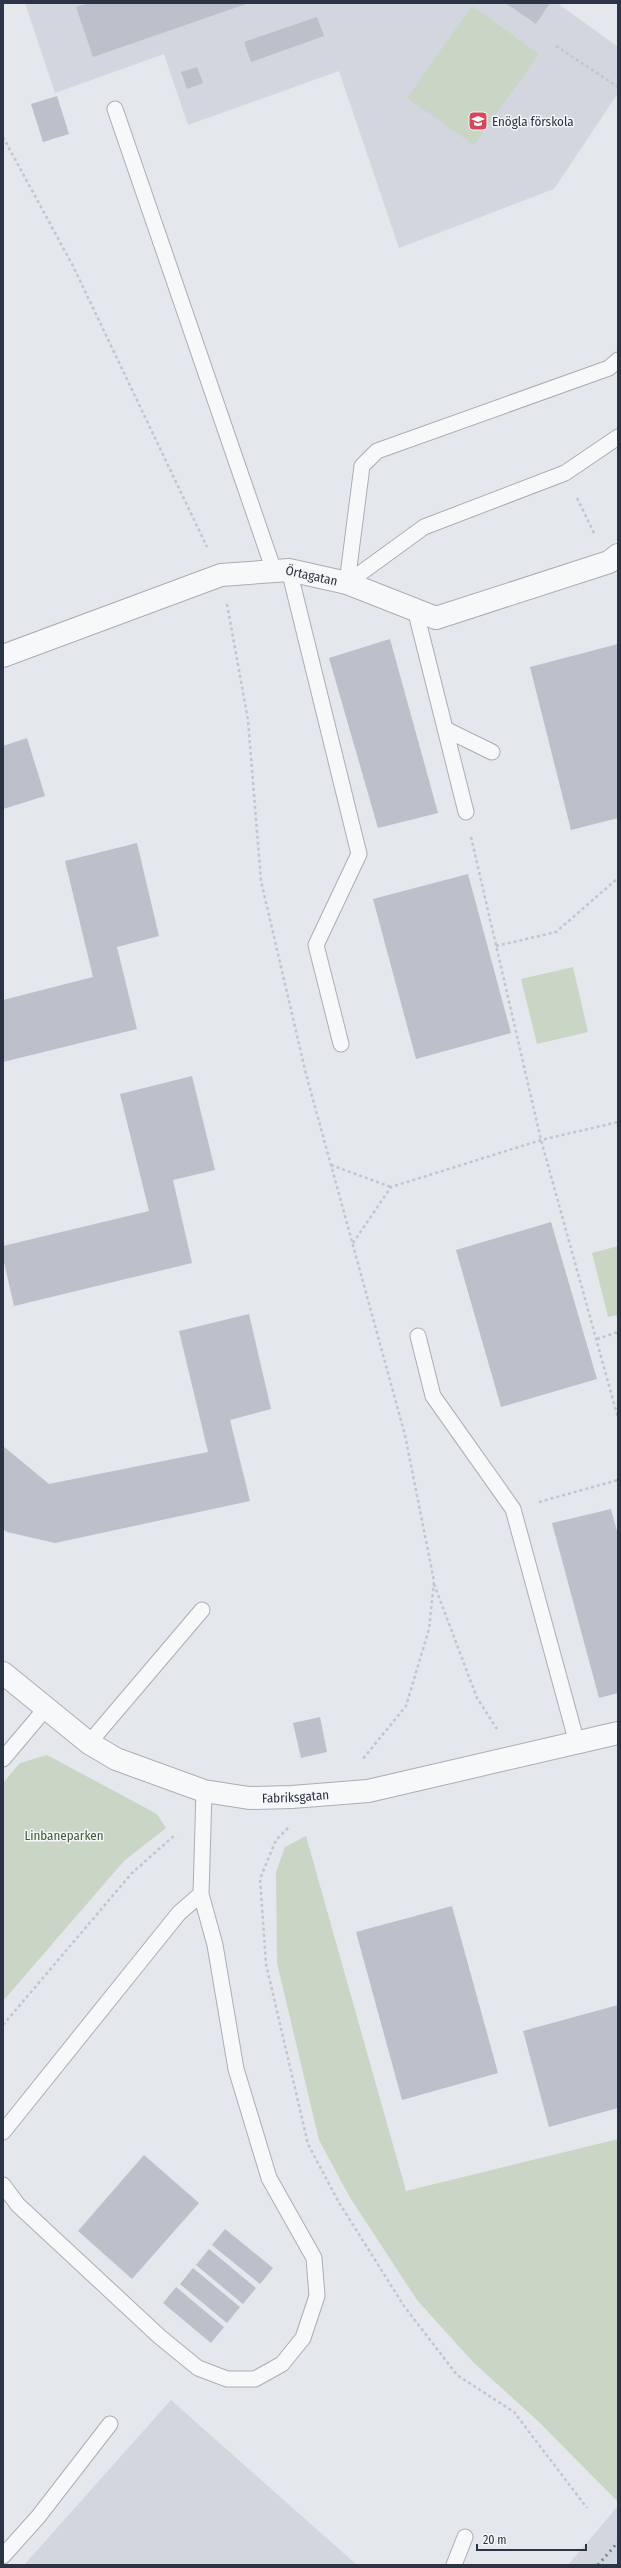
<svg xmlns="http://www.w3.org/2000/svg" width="621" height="2568" font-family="'Fira Sans Condensed',sans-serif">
  <rect width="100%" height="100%" fill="#e4e7ec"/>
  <path fill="#d2d6de" d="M25,3H505L536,24L550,3H557L618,47V93L554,189L399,248L339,71L188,125L164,54L55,93Z
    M171,2400L357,2565H24Z
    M618,2506V2565H568Z"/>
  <path fill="#c9d6c5" d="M472,6L539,54L474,145L407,98Z
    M573,967L588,1032L537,1044L521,979Z
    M618,1246V1315L608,1317L592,1253Z
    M47,1755L157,1814L166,1828L124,1861L3,2001V1783L20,1763Z
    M306,1836L406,2191L618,2139V2502L539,2422L473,2362L417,2300L349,2196L319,2140L277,1963L276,1872L285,1847Z"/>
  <path fill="#bbc0ca" d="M89,3H249L93,57L76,7Z
    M505,3H550L536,24Z
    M317,17L324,36L251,62L244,42Z
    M197,67L203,83L187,89L181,72Z
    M57,96L69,134L43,142L31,104Z
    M390,639L438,813L378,828L329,658Z
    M618,644V818L571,830L530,667Z
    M27,738L45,796L3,809V746Z
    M137,843L159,936L117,947L137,1029L3,1062V1000L93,977L65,861Z
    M468,874L511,1033L416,1059L373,899Z
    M192,1076L215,1170L173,1180L192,1263L14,1306L3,1258V1246L149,1211L120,1094Z
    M551,1222L597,1379L501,1407L456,1250Z
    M249,1314L271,1409L230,1420L250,1501L55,1543L7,1532L3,1529V1446L49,1484L208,1452L179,1331Z
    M611,1509L618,1535V1693L599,1698L552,1523Z
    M320,1717L327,1752L301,1758L293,1723Z
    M452,1906L498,2073L402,2100L356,1932Z
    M618,2005V2108L549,2127L523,2031Z
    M144,2155L199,2203L132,2279L78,2231Z
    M225,2229L273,2268L260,2284L212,2245Z
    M209,2249L256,2288L243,2304L196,2265Z
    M193,2268L240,2307L227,2323L180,2284Z
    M176,2287L224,2327L211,2343L163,2303Z"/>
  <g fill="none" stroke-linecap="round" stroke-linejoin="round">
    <defs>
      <path id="service" d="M115,109L274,571
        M289,570L359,854L316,945L341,1044
        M347,583L362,466L377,451L609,368L618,360
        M347,583L424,527L565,473L618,437
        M415,609L466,812
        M445,729L492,752
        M418,1336L433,1396L513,1509L577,1743
        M89,1743L202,1610
        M3,1759L46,1708
        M3,2132L179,1913L201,1894
        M3,2185L18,2205L160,2337L198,2368L227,2379H255L282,2364L303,2338L317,2296L314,2258L269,2178L236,2069L215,1945L201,1894L204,1791
        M3,2556L38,2517L110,2424
        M454,2565L465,2537"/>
      <g id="minor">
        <path id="s1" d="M3,656L221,575L289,570L347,583L436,618L609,562L618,555"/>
        <path id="s2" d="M3,1673L89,1743L116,1759L204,1791L249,1798L292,1797L368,1791L618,1733"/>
      </g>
    </defs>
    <use href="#service" stroke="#a9aeb7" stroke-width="17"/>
    <use href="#minor" stroke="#a9aeb7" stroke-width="24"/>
    <path stroke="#c2c5cb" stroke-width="2.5" stroke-dasharray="3 3" stroke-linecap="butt" d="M556,46L618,87
      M3,137L73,266L207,547
      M577,498L595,535
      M227,604L248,720L261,881L306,1074L405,1435L434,1581L429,1629L406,1706L362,1760
      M471,837L541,1140L618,1418
      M496,946L556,932L618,878
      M331,1165L391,1187
      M353,1243L391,1187L541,1140L618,1122
      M597,1339L618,1332
      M539,1502L618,1480
      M434,1584L477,1698L497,1729
      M288,1828L276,1840L260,1879L266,1964L308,2144L338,2201L404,2306L457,2375L514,2412L587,2508
      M3,2025L132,1873L176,1834"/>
    <use href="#service" stroke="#f7f8fa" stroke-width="15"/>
    <use href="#minor" stroke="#f7f8fa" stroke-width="22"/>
    <path stroke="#7d8696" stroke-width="3" stroke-dasharray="2 4" stroke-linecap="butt" d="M598,2565L618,2542"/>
  </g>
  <defs>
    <symbol id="school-square" viewBox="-11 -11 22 22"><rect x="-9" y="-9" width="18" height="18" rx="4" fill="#d1495b" stroke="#f4f6f9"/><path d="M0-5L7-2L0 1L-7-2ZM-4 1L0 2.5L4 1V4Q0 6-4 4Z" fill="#fff"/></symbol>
  </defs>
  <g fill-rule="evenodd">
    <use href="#school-square" x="467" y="110" width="22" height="22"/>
  </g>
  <g text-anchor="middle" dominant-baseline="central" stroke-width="3" stroke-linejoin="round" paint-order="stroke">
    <g font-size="13" fill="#2b3445" stroke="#f4f6f9" text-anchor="start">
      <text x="492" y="121">Enögla förskola</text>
    </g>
    <g font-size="13" fill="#2b3445" stroke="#f4f6f9">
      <text stroke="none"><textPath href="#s1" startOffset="324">Örtagatan</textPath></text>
      <text stroke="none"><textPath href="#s2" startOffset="328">Fabriksgatan</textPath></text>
    </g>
    <g font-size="13" fill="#3f6138" stroke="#f4f6f9">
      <text x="64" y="1835">Linbaneparken</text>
    </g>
  </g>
  <rect width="621" height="2568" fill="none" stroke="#2b3445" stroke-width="8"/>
  <path d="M477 2544v6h109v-6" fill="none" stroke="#2b3445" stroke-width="2"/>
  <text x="483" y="2544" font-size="12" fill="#2b3445" stroke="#f4f6f9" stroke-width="3" paint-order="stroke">20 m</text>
</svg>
